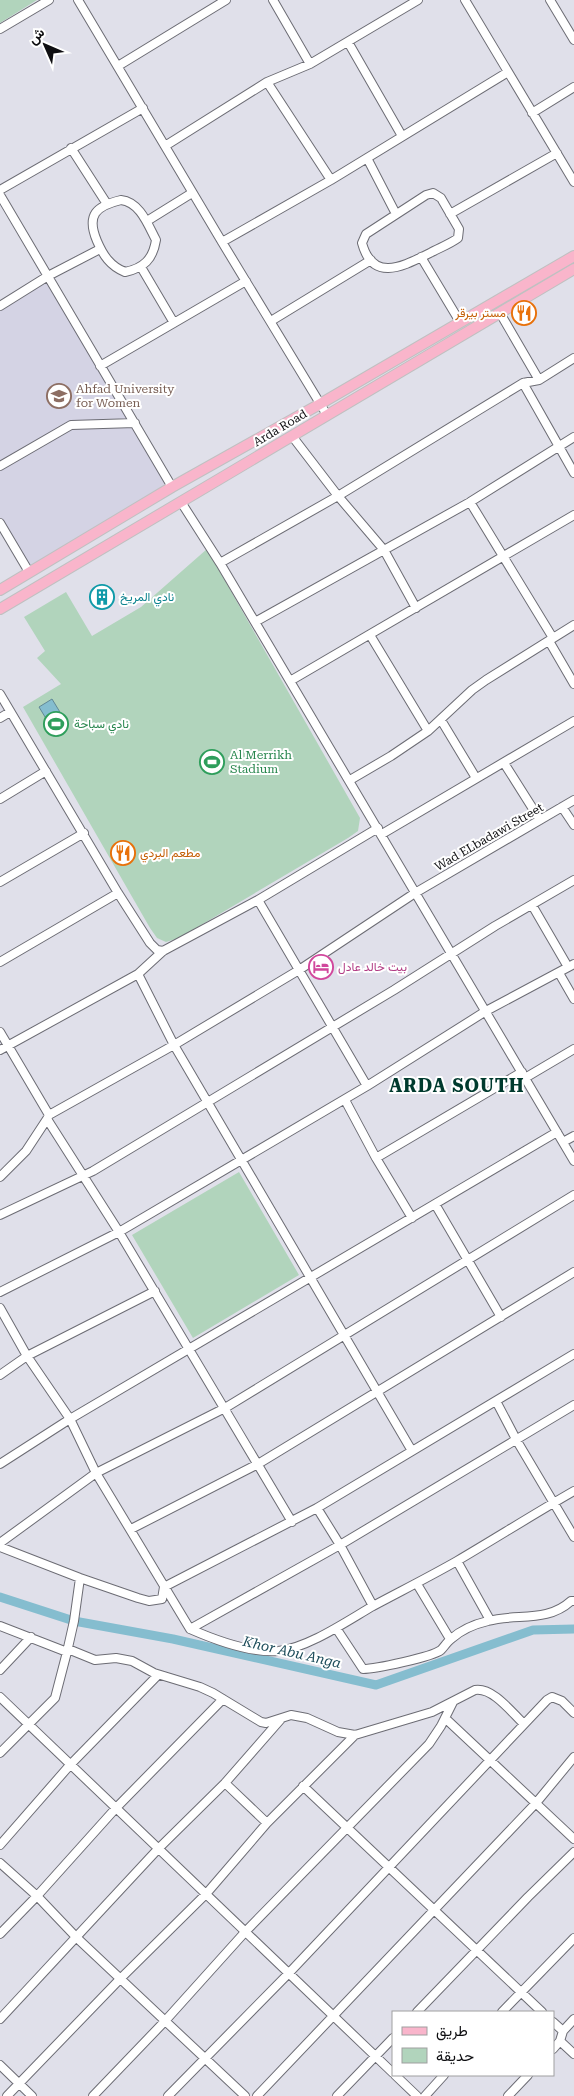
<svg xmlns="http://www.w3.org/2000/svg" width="574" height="2096" font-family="'Roboto Serif',Vazirmatn,serif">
  <rect width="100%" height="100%" fill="#e0e0ea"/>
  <path fill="#d4d3e4" d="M48,276L172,487L29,572L0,523V306Z"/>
  <path fill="#b1d4bc" d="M0,0H37L0,23Z
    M207,549L360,818L358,831L348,838L179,938L166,942L157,938L150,928L23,707L61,684L37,658L45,651L24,617L66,592L92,636L141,607Z
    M239,1172L299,1275L193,1338L132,1235Z"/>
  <path fill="#85bdcf" stroke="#618896" d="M52,699L66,722L53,730L39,707Z"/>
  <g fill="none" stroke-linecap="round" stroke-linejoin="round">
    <path stroke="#85bdcf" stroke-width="9" d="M0,1597L74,1621L173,1639L376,1685L533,1630L574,1629"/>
    <defs>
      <path id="minor" d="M78,0L222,242L327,415
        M273,0L310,64
        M465,0L574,182
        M550,0L574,40
        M0,29L49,0
        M348,42L402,136
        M118,66L226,0
        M267,82L331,180
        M532,113L574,87
        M165,146L267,82L310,64L418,0
        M71,148L107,204
        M367,158L396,214
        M0,190L143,108
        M433,193L441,198L459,229L458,238C450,244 439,248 430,253C405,265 373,284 362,243L366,234L426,195Z
        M0,195L172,487
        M121,200C140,202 148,225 156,240C153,259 144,268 125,272C110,266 103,255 97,241C86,215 96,206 121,200Z
        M450,214L557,153
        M147,221L192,193
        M222,242L331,180L508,72
        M421,257L460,322
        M141,267L174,323
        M0,306L48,276L100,249
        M500,313L539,380
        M271,321L371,260
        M100,366L246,281
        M523,383L574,473
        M292,436L338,496L384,550L416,608
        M0,466L71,425L135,423
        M181,502L220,563L574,1161
        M470,502L553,638
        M0,523L29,572
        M220,563L338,496L523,383L539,380L574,358
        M255,622L470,502L574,437
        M370,635L428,731
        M549,641L574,684
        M290,681L574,515
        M0,694L118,893L150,943L157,950L163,951
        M0,718L10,712
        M441,720L476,778
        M504,763L540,820
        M350,780L391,756L428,731L472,690L486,680L574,625
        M0,799L46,771
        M562,807L574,825
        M382,834L574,721
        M0,882L84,833
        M258,900L367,1086
        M532,905L568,967
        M0,962L118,893
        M559,973L574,999
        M138,974L174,1045L412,1451
        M0,1032L49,1115L47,1119L119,1232L292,1522
        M0,1050L138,974L163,951L258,900L378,828
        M525,1078L574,1049
        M345,1100L376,1158L412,1218
        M49,1115L174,1045L299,970L415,893L574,800
        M563,1142L574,1136
        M376,1158L522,1072
        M0,1177L26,1151L47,1119
        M435,1204L501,1317
        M0,1215L93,1171L394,990L495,926L574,880
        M0,1292L119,1232L367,1086L486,1011L574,964
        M0,1308L27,1356L70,1419L96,1473L190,1629C215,1640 251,1653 278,1651C308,1648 347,1621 373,1606C401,1591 429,1577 457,1561C496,1538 534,1514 574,1491
        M0,1375L27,1356L155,1291
        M496,1401L517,1441L574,1537
        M0,1464L70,1419L557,1132
        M317,1508L340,1545L373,1606
        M131,1529L258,1464L574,1272
        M0,1543L96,1473L225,1408L574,1195
        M0,1547L80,1578L138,1598L149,1601L162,1599L164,1587L317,1508L574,1354
        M457,1561L490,1620
        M417,1584L450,1639
        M0,1626L67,1652L74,1621L80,1578
        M336,1628L363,1669C375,1669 432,1657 441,1650C444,1647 447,1642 451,1639C461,1630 475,1624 488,1621C517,1613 547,1623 571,1601H574
        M190,1629L340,1545L574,1405
        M68,1649L95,1660L116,1658L132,1661L154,1673L200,1687L213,1693L261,1722L266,1723L291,1715L307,1718L338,1732L355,1735L432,1712L475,1690C493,1687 512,1713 524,1724
        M0,1670L31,1637
        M0,1697L393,2073
        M445,1718L574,1839
        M0,1753L55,1698L67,1652
        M225,1783L267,1823
        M303,1786L542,2012
        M0,1845L70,1765L158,1675
        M0,1863L37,1896L77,1938L245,2096
        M0,1934L37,1896L116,1808L223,1699
        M417,2012L528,1897L574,1852
        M502,2012L574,1938
        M0,2019L158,1849L225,1783L281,1719
        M553,2022L563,2031
        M560,2041L574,2054
        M553,2049L560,2041L563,2031L574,2019
        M0,2065L32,2096
        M395,2075L417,2096
        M7,2096L121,1978L206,1894L267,1823L355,1735
        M93,2096L165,2021L246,1931L429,1744L441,1726L453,1702
        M168,2096L289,1973L547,1700L552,1697L562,1701L574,1713
        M257,2096L536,1803L574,1757
        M337,2096L393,2038
        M425,2096L444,2075
        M508,2096L528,2075"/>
      <path id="major" d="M0,590L172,487L320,404L574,256
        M0,609L574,269"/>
    </defs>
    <use href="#minor" stroke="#6c6c74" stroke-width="10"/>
    <use href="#major" stroke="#c0c0c1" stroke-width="12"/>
    <use href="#minor" stroke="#fff" stroke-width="8"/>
    <use href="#major" stroke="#f9b5cb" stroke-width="10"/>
  </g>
  <defs>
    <symbol id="restaurant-ring" viewBox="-11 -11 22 22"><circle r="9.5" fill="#fff" stroke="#e8710a" stroke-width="1.5"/><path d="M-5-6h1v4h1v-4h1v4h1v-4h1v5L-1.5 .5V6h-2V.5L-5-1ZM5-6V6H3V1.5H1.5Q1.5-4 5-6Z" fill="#e8710a"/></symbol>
    <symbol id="university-ring" viewBox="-11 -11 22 22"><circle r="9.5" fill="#fff" stroke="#8d6e63" stroke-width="1.5"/><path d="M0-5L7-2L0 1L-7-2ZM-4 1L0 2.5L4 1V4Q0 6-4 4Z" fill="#8d6e63"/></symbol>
    <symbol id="building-ring" viewBox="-11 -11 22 22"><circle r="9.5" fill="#fff" stroke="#0f9aa8" stroke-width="1.5"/><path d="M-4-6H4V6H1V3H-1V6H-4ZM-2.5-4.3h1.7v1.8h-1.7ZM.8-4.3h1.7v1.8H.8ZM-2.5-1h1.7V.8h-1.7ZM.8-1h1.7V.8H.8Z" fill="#0f9aa8"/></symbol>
    <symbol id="stadium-ring" viewBox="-11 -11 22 22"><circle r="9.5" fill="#fff" stroke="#2e9e5b" stroke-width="1.5"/><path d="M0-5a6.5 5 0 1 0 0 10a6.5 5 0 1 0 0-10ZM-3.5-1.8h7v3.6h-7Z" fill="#2e9e5b"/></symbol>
    <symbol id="hotel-ring" viewBox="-11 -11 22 22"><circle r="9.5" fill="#fff" stroke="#d1479c" stroke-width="1.5"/><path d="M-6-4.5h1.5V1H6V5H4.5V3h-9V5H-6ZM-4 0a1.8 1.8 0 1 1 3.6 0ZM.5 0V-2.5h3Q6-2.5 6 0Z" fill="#d1479c"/></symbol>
  </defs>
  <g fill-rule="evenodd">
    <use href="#restaurant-ring" x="510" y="299" width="28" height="28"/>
    <use href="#university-ring" x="45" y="382" width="28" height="28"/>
    <use href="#building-ring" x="88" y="583" width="28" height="28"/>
    <use href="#stadium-ring" x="42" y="710" width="28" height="28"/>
    <use href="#stadium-ring" x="198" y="748" width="28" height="28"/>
    <use href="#restaurant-ring" x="109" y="839" width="28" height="28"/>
    <use href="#hotel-ring" x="307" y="953" width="28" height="28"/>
  </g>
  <g text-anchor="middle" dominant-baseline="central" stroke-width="4" stroke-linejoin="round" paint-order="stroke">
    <g font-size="12" fill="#c56008" stroke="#fff" text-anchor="end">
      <text x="506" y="313">مستر بيرقر</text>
      <text x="140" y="853" text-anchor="start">مطعم البردي</text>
    </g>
    <g font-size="12" fill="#785e54" stroke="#fff" text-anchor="start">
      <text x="76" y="389">Ahfad University<tspan x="76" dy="14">for Women</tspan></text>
    </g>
    <g font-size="12" fill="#0e0e11" stroke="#fff">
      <text transform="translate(280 428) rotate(-31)">Arda Road</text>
      <text transform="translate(489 837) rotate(-30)">Wad ELbadawi Street</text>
    </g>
    <g font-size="12" fill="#0d838f" stroke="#fff" text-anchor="start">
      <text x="120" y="597">نادي المريخ</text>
    </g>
    <g font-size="12" fill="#27864d" stroke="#fff" text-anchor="start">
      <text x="74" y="724">نادي سباحة</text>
      <text x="230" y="755">Al Merrikh<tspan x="230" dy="14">Stadium</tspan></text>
    </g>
    <g font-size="12" fill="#b23c85" stroke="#fff" text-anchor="start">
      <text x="338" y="967">بيت خالد عادل</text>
    </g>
    <g font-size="14" font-style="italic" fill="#1b4b59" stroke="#fff">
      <text transform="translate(292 1652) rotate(13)">Khor Abu Anga</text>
    </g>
    <g font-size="18" font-weight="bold" letter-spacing="1" fill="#003a2e" stroke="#fff">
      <text x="457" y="1085">ARDA SOUTH</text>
    </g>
  </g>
  <rect x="392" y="2011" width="162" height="65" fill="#ffffff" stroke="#9f9fa0"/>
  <rect x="402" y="2027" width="25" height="8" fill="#f9b5cb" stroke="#9f9fa0"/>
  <text x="436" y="2036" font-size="15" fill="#0e0e11">طريق</text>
  <rect x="402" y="2048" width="25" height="15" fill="#b1d4bc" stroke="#9f9fa0"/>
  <text x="436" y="2061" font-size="15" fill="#0e0e11">حديقة</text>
  <g transform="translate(45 45) rotate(315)" stroke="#ffffff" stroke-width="4" paint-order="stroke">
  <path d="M0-4L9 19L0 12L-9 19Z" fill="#0e0e11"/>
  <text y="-8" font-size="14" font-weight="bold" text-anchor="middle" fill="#0e0e11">ش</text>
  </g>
</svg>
